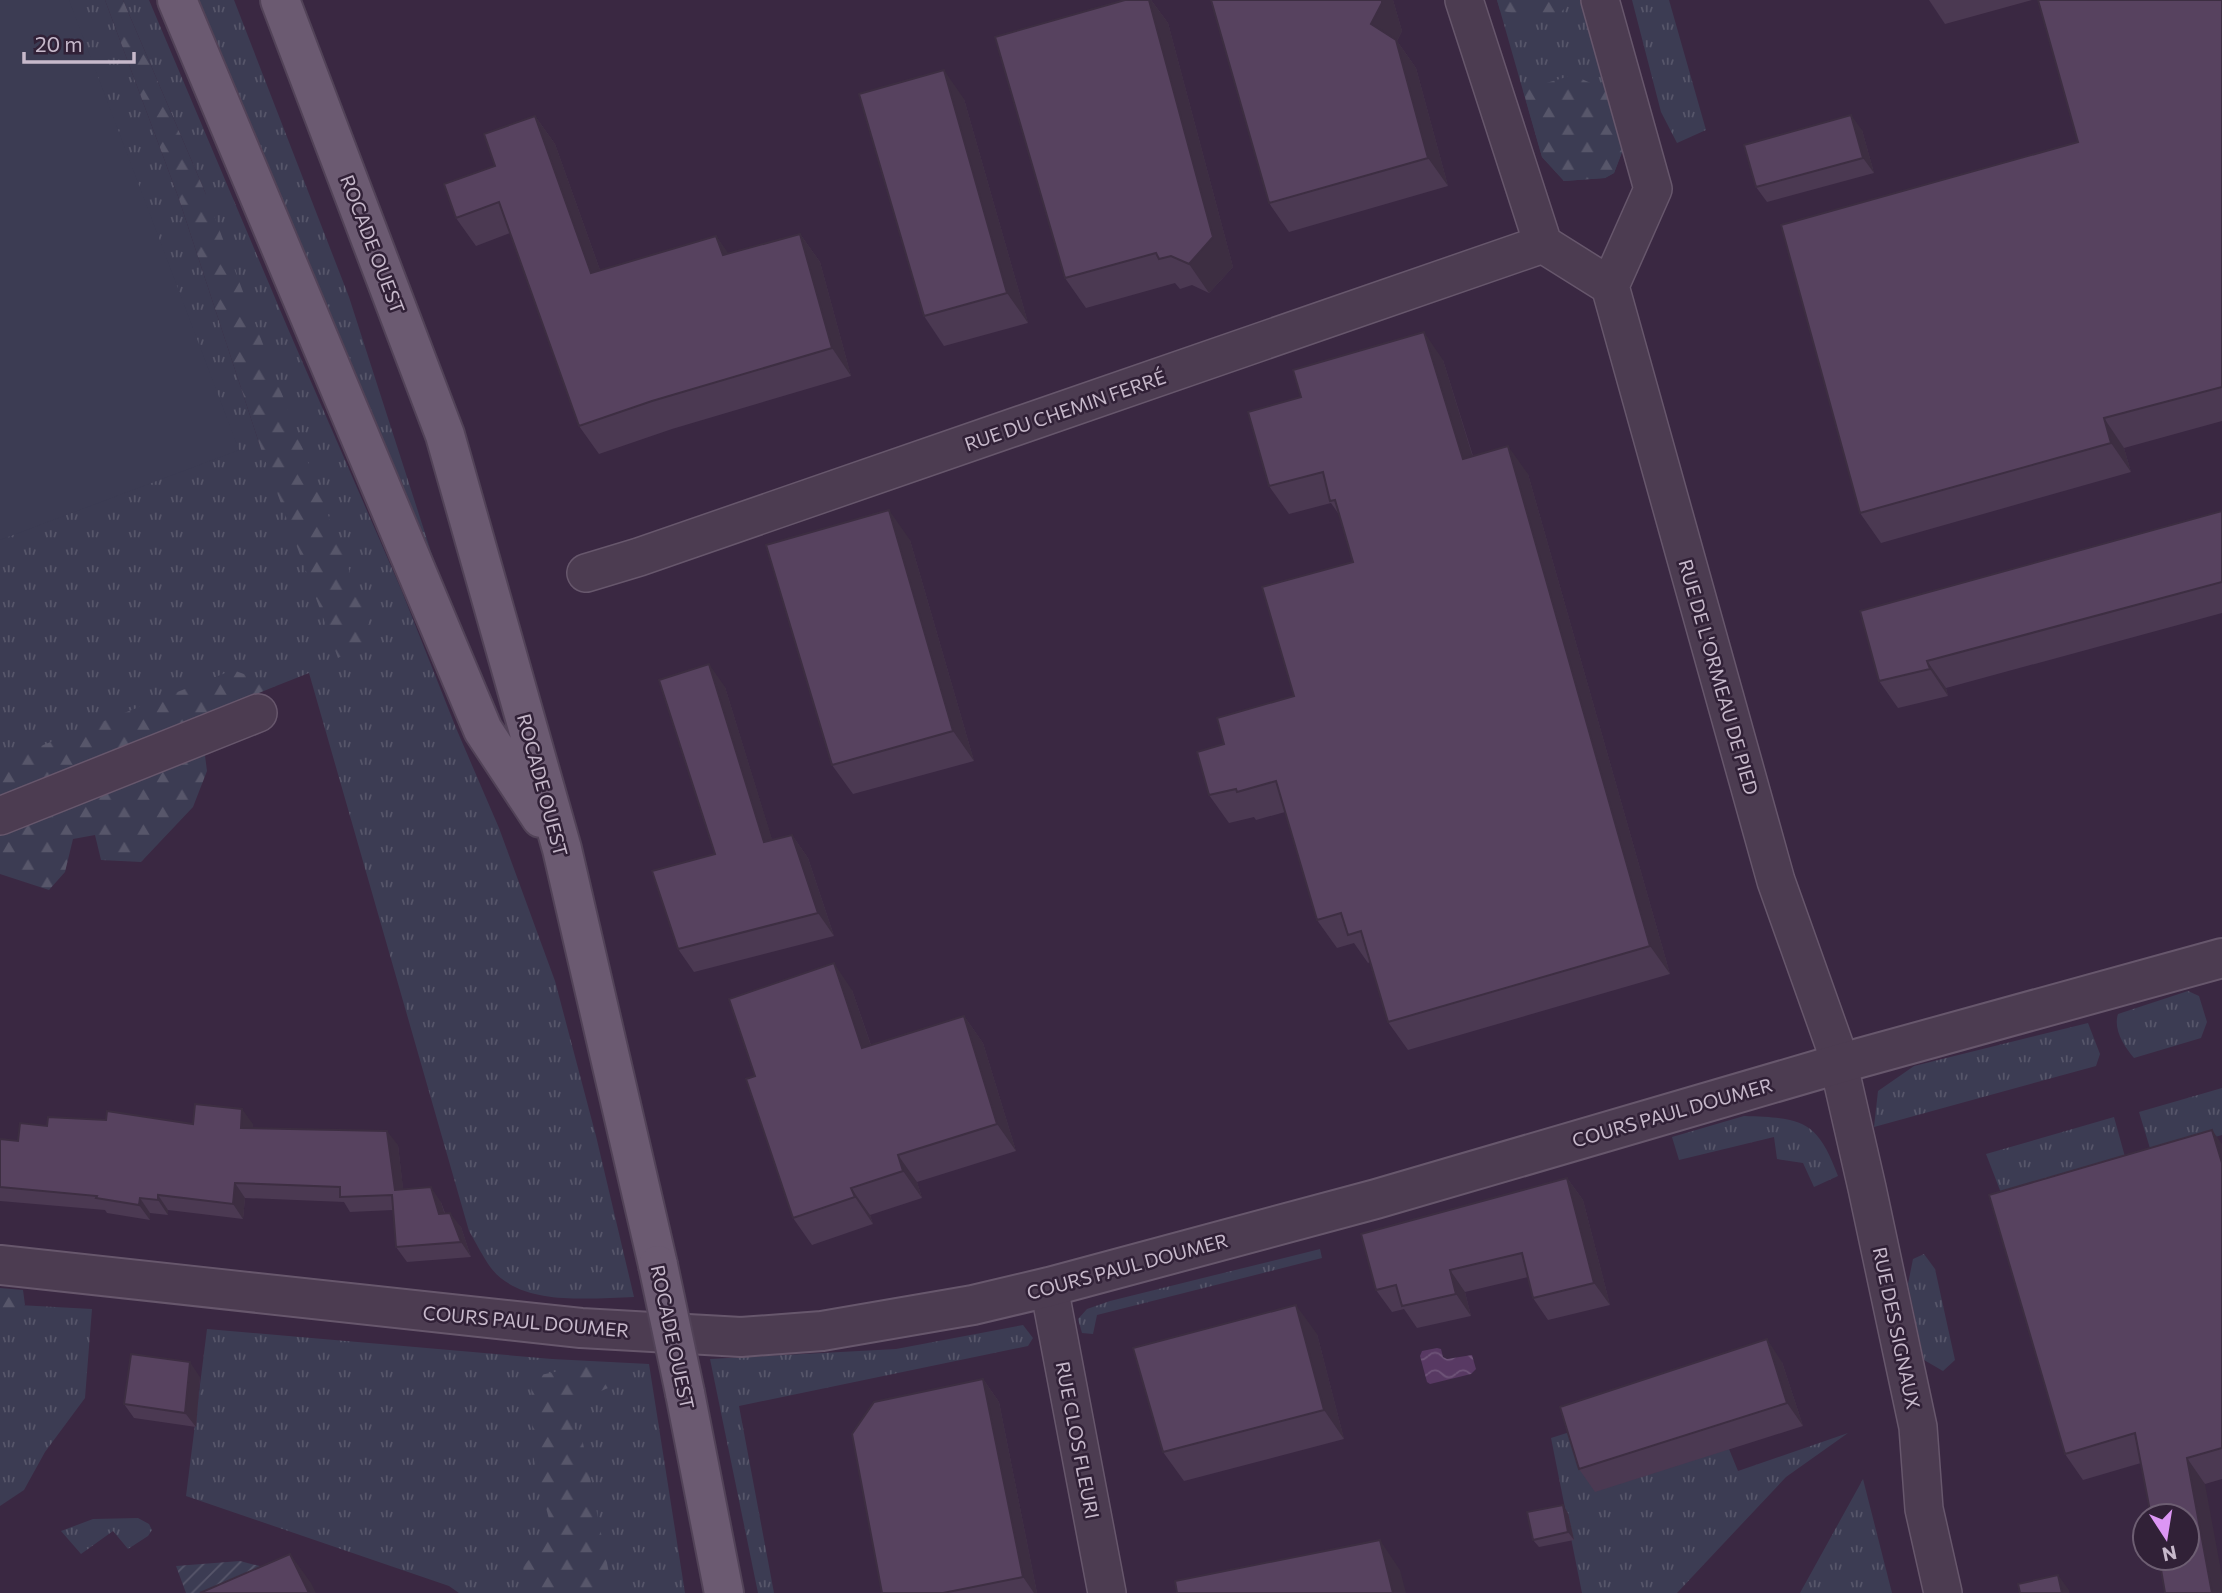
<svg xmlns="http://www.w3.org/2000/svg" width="2222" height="1593" font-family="Commissioner,sans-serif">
  <defs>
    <pattern id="grass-tufts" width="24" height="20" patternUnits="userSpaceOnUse" patternTransform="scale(1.75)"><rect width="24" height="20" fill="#3c3c53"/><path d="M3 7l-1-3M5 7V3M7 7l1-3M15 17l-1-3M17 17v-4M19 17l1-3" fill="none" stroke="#57566a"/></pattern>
    <pattern id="forest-firs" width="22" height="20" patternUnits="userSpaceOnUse" patternTransform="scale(1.75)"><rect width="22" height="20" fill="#3c3c53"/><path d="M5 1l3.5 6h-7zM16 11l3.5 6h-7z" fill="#57566a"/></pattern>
    <pattern id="garden-furrows" width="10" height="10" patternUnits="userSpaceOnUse" patternTransform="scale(1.75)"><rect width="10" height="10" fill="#3c3c53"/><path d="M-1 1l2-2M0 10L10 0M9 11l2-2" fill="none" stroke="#57566a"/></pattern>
    <pattern id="water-waves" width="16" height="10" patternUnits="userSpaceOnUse" patternTransform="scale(1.75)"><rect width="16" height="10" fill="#583963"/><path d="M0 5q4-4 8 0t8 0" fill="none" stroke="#6e5478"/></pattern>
  </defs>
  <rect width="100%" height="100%" fill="#3a2842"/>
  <path fill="url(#grass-tufts)" d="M0,0H105L179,199L261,449L205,192L123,0H149L289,331L401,589L456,728L499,828L555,981L596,1136L634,1297C591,1298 521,1307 491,1268C483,1257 476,1243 469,1231L309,673L276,686L0,768Z
    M198,0H234L349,297L433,558Z
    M1497,0H1580L1624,147L1614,173L1605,178L1564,181L1542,157Z
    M1632,0H1669L1706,130L1677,143L1661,112Z
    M2188,991L2199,996L2207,1022L2201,1038L2134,1058C2124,1046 2113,1029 2118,1014Z
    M2088,1023L2100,1054L2096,1066L1874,1127L1878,1091L1914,1066Z
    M2222,1088V1135L2152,1155L2139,1112Z
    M1744,1116C1802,1118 1817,1119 1838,1176L1814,1187L1803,1163L1777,1159L1774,1137L1679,1160L1672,1137Z
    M2114,1117L2127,1164L2003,1198L1986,1154Z
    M1320,1249L1322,1258L1097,1315L1093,1334L1082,1333L1078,1319L1087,1309L1110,1301Z
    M1924,1254L1935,1269L1955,1360L1943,1371L1924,1360L1908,1284L1913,1259Z
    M0,1304L92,1309L85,1398L45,1452L24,1490L0,1506Z
    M1023,1325L1033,1338L1028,1346L739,1406L774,1593H758L710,1359L896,1349Z
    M207,1329L552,1359L649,1364L685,1593H459L449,1586L186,1496Z
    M1576,1430L1729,1449L1738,1471L1848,1433L1786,1477L1677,1593H1582L1551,1438Z
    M1863,1479L1892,1593H1800Z
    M138,1518L149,1524L152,1530L148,1536L128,1549L113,1531L81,1554L61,1531L93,1519Z"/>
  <path fill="url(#forest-firs)" d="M105,0H123L205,192L375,638L338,658L261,449L179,199Z
    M1497,0H1573L1550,23L1500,10Z
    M1573,75L1608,91L1624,147L1614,173L1605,178L1564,181L1542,157L1523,90Z
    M233,670L276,686L200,717L207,771L193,807L141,862L101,860L95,835L73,839L65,872L49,890L0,874V762Z
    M0,1288L23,1290L25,1305L0,1325Z
    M602,1362L608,1388L580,1400L564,1414L582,1438L613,1593H526L523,1566L553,1535L533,1456L531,1377Z"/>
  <path fill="url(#garden-furrows)" d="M240,1561L271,1569L289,1593H186L176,1566Z"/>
  <path fill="#3c3c53" d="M0,0H69L239,450L0,540Z"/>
  <path fill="url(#water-waves)" d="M1437,1348L1441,1349L1443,1357L1447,1359L1472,1355L1476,1369L1471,1374L1430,1384L1427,1382L1420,1356L1422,1351Z"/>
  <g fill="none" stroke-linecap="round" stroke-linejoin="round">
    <defs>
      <path id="minor" d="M1464,0L1543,244L1610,286
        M1600,0L1653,189L1610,286L1776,881L1834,1044L1867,1188L1918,1427L1924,1509L1943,1593
        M586,573L639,557L1543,244
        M0,816L258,713
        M1049,1287L1107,1593"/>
      <path id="tertiary" d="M0,1265L581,1328L741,1337L822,1331L973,1305L1049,1287L1376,1199L1838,1064L2222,958"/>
      <path id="primary" d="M177,0L483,730L541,818
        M280,0L445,435L562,849L658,1265
        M685,1393L724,1593"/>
    </defs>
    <use href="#minor" stroke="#67576c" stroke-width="40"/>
    <use href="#tertiary" stroke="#67576c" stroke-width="42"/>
    <use href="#primary" stroke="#524358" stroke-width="42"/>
    <use href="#minor" stroke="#4c3c51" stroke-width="37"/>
    <use href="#tertiary" stroke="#4c3c51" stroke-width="38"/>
    <use href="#primary" stroke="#6b5a71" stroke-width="38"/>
    <defs>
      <path id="primary-bridge" d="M658,1265L685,1393"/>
    </defs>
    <use href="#primary-bridge" stroke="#524358" stroke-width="42" stroke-linecap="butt"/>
    <use href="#primary-bridge" stroke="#6b5a71" stroke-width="38"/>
  </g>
  <path fill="#4b3952" d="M1125,0H1151L1168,23L1233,267L1209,293L1192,285L1180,289L1175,283L1086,308L1065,278Z
    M1211,0H1393L1402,31L1397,41L1416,68L1448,186L1289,232L1269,203Z
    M1929,0H2032L1945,24Z
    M2222,0V421L2124,448L2131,472L1881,543L1860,513L2078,142Z
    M964,99L1028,323L944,346L924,316Z
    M535,116L555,144L600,270L716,236L728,254L800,234L820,262L851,376L672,429L599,454L579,426L510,233L476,246L456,218L495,166Z
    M1862,130L1874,173L1767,202L1756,187Z
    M1443,360L1473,456L1528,474L1670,974L1408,1050L1388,1022L1370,962L1368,963L1354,943L1337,948L1317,920L1285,812L1256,820L1254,817L1229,823L1209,795L1224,744L1294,696L1353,562L1340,516L1331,503L1289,514L1269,486Z
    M2222,511V613L1946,688L1948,696L1898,708L1879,681Z
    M910,540L974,761L853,794L832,765Z
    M725,687L772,840L792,835L808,858L834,936L694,972L678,949L715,854Z
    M852,990L871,1045L964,1016L983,1043L1016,1151L917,1182L922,1198L870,1215L873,1224L812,1245L793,1218L755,1076Z
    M193,1124H253L252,1128L398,1145L403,1189L441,1202L445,1213L461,1227L471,1257L407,1262L396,1247L393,1210L350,1212L344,1202L245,1198L243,1219L168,1210V1215L150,1213V1220L107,1213L105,1210L0,1201V1139L18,1141L47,1126Z
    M2222,1144V1479L2205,1484L2141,1463L2083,1480L2065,1454Z
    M1567,1178L1583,1200L1610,1305L1548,1320L1533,1298L1528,1277L1465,1292L1471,1316L1417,1328L1404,1309L1392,1312L1376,1290Z
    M1317,1334L1344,1439L1184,1481L1163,1452Z
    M1782,1362L1803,1426L1595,1492L1579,1469Z
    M200,1377L196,1427L134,1418L124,1404Z
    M983,1379L999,1402L1037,1593H882Z
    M1568,1513L1574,1540L1539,1547L1533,1540Z"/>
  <path fill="#3d2e42" d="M1149,0H1151L1168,23L1233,267L1209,293L1189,264Z
    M1382,0H1393L1402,31L1397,41L1416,68L1448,186L1428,158L1371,24Z
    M944,70L964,99L1028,323L1007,293Z
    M1851,115L1862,130L1874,173L1863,158Z
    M535,116L555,144L611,301L591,273Z
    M800,234L820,262L851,376L832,348Z
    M716,236L736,264L723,255Z
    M1424,332L1443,360L1482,487L1463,459Z
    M2104,418L2124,448L2131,472L2111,443Z
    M1508,446L1528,474L1670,974L1650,946Z
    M889,510L910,540L974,761L953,731Z
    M1927,661L1946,688L1948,696L1930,669Z
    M709,664L725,687L780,865L764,842Z
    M792,835L808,858L834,936L818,913Z
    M834,963L852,990L881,1075L862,1048Z
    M964,1016L983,1043L1016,1151L997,1124Z
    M242,1109L253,1124L251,1142L241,1128Z
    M2212,1130L2222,1144V1163Z
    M387,1131L398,1145L405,1205L395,1190Z
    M898,1155L917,1182L922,1198L903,1171Z
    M1567,1178L1583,1200L1610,1305L1594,1283Z
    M235,1183L245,1198L243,1219L233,1204Z
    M431,1187L441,1202L449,1229L439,1214Z
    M851,1188L870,1215L873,1224L855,1197Z
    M158,1195L168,1210V1215L158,1200Z
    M140,1198L150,1213V1220L139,1205Z
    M450,1213L461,1227L471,1257L461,1242Z
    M1450,1270L1465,1292L1471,1316L1456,1294Z
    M1296,1305L1317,1334L1344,1439L1324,1410Z
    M1767,1339L1782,1362L1803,1426L1787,1403Z
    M190,1362L200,1377L196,1427L185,1413Z
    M983,1379L999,1402L1037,1593H1034L1023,1577Z
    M2187,1458L2205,1484L2222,1576V1593H2212Z
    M1563,1505L1568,1513L1574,1540L1568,1532Z
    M1380,1540L1400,1570L1406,1593H1393Z
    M290,1554L311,1583L316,1593H309Z
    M2058,1575L2069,1590V1593H2062Z"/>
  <path fill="#57425f" stroke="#3d2e42" stroke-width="2" d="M1125,0H1149L1213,237L1189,264L1171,256L1159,259L1156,253L1065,278L995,37Z
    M1211,0H1382V3L1371,24L1396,40L1428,158L1269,203Z
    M2038,0H2222V387L2104,418L2111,443L1860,513L1781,225L2078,142Z
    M944,70L1007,293L924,316L859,94Z
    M1851,115L1863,158L1756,187L1744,145Z
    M535,116L591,273L716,236L723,255L800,234L832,348L652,401L579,426L499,202L456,218L444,184L495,166L484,134Z
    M1424,332L1463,459L1508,446L1650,946L1388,1022L1361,931L1348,935L1341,913L1317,920L1276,781L1237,792L1236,789L1209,795L1197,752L1224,744L1217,718L1294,696L1262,587L1353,562L1335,500L1330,501L1323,472L1269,486L1248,412L1301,397L1293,370Z
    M889,510L953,731L832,765L766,545Z
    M2222,511V582L1927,661L1930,669L1879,681L1860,611Z
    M709,664L764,842L792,835L818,913L678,949L652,871L715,854L659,680Z
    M834,963L862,1048L964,1016L997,1124L898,1155L903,1171L851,1188L855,1197L793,1218L746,1079L755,1076L729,999Z
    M195,1104L242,1109L241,1128L387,1131L395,1190L431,1187L439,1214L450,1213L461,1242L396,1247L392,1195L340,1197V1187L235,1183L233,1204L158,1195V1200L140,1198L139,1205L96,1198L97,1196L0,1187V1139L18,1141L20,1123L47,1126L48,1117L106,1120L107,1111L193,1124Z
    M2212,1130L2222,1163V1448L2187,1458L2212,1593H2165L2159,1558H2187V1516H2151L2135,1433L2065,1454L1989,1195Z
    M1567,1178L1594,1283L1533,1298L1522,1253L1450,1270L1456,1294L1402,1306L1396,1285L1376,1290L1361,1234Z
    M1296,1305L1324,1410L1163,1452L1133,1348Z
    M1767,1339L1787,1403L1579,1469L1560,1407Z
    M131,1354L190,1362L185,1413L124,1404Z
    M983,1379L1023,1577L943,1593H882L852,1434L874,1402Z
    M1563,1505L1568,1532L1533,1540L1527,1512Z
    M1380,1540L1393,1593H1177L1175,1581Z
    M290,1554L309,1593H200Z
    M2058,1575L2062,1593H2020L2018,1584Z"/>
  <g text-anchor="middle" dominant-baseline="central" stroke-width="5" stroke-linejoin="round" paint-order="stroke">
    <g font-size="19" fill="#c7b9cb" stroke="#312137">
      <text transform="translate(373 244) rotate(69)">ROCADE OUEST</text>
      <text transform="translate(1065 410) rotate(-19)">RUE DU CHEMIN FERRÉ</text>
      <text transform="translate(1719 677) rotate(74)">RUE DE L'ORMEAU DE PIED</text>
      <text transform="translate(543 785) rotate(75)">ROCADE OUEST</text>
      <text transform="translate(1672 1112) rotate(-16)">COURS PAUL DOUMER</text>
      <text transform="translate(1127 1266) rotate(-15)">COURS PAUL DOUMER</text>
      <text transform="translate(526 1321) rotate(5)">COURS PAUL DOUMER</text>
      <text transform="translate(1897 1328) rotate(78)">RUE DES SIGNAUX</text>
      <text transform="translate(673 1337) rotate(78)">ROCADE OUEST</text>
      <text transform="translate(1078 1440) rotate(79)">RUE CLOS FLEURI</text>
    </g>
  </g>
  <g transform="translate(2166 1537) rotate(168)"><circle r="33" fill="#312137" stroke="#6d5e72" stroke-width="2"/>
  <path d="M0-5L12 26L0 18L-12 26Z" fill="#dc96f4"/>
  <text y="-10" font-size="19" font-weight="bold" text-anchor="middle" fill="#c7b9cb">N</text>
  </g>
  <path d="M24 52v10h110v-10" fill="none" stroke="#c7b9cb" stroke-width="3.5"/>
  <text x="35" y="52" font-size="21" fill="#c7b9cb" stroke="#312137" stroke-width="5" paint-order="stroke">20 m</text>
</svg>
